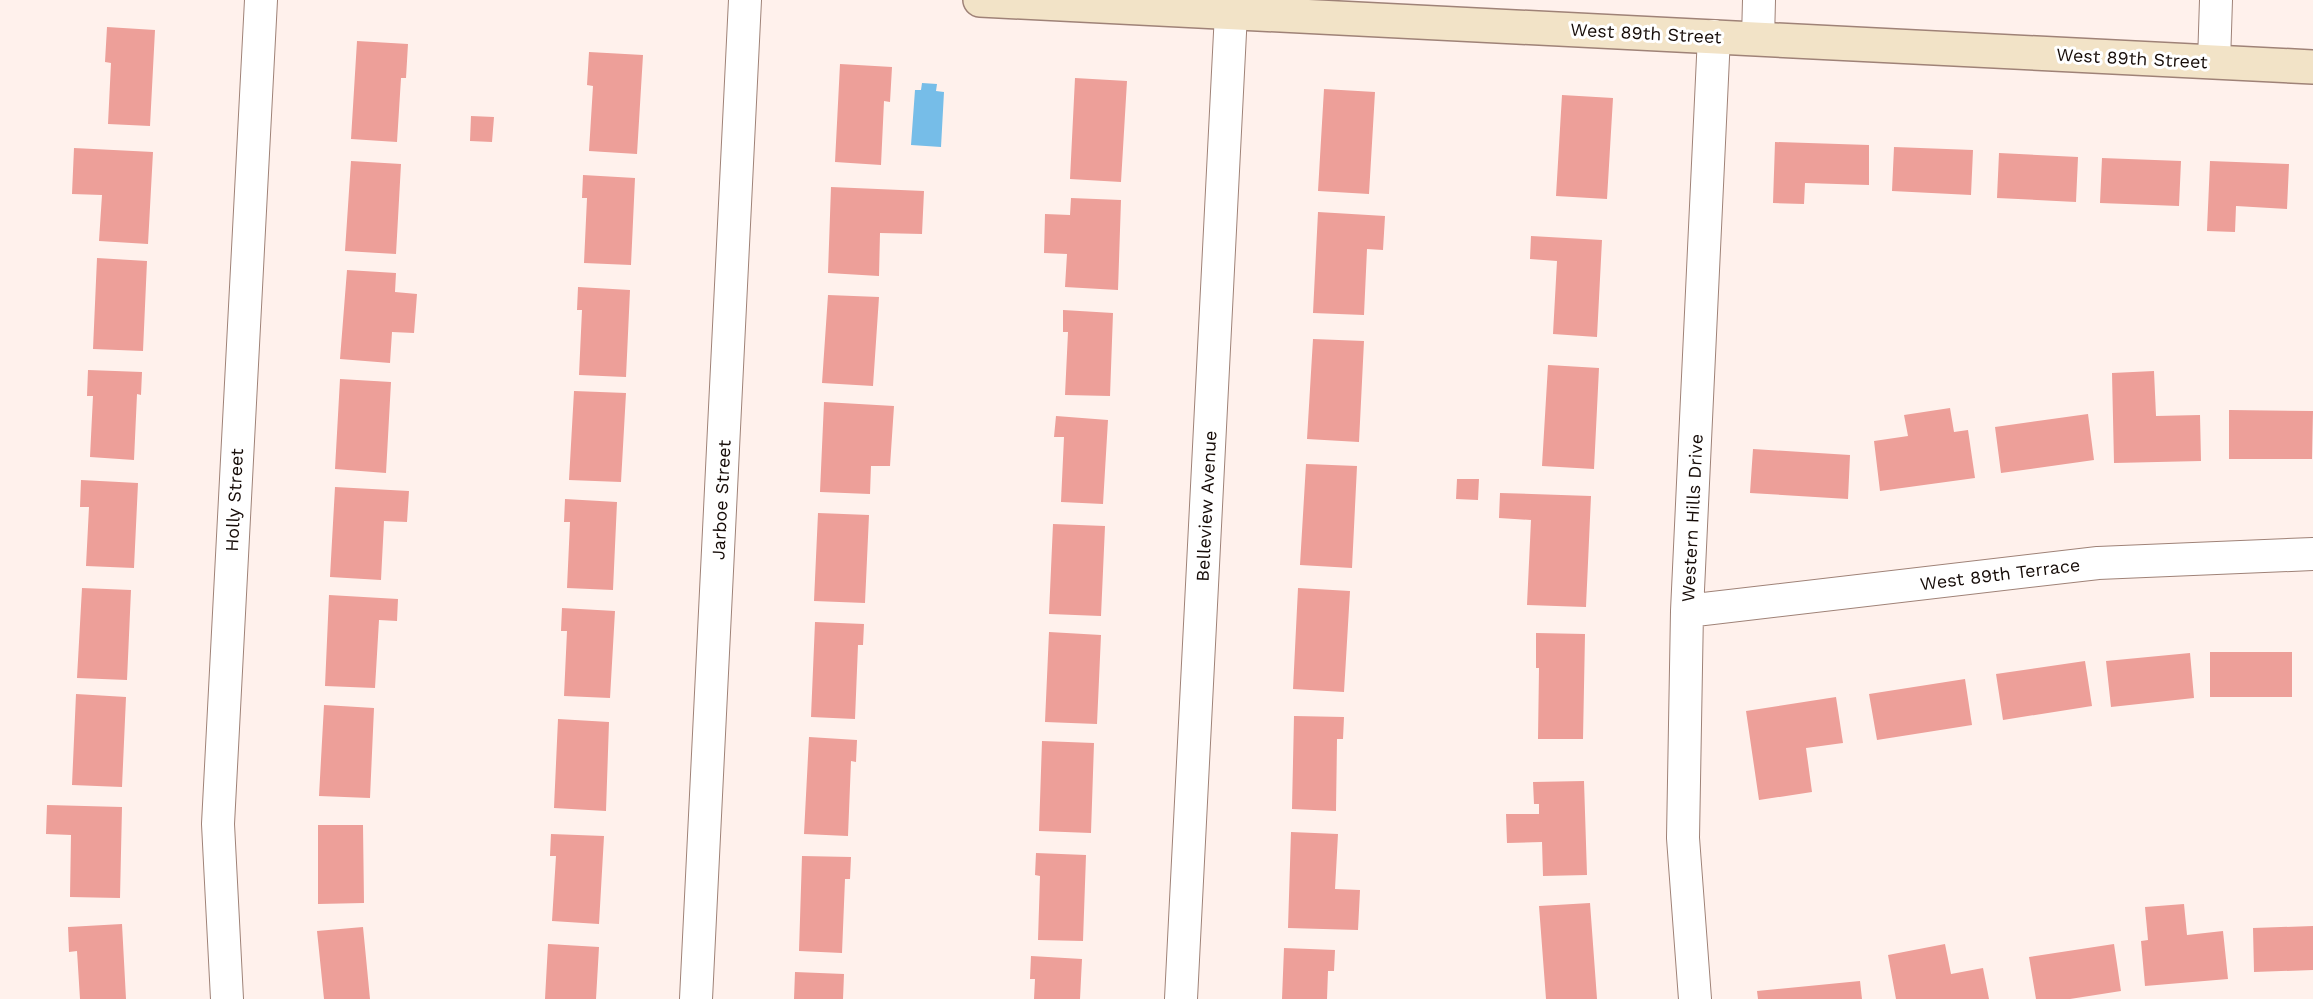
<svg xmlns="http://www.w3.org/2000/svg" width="2313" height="999" font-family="'Work Sans',sans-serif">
  <rect width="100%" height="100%" fill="#fff1ec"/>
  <path fill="#76bde8" d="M922,83L937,84L936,91L944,92L941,147L911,145L915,90H921Z"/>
  <path fill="#ed9f99" d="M107,27L155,30L150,126L108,124L111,63L105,62Z
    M357,41L408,44L406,78H401L397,142L351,139Z
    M589,52L643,55L637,154L589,151L593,86L587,85Z
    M840,64L892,67L890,102L884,101L881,165L835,162Z
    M1075,78L1127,81L1121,182L1070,179Z
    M1324,89L1375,92L1369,194L1318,191Z
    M1562,95L1613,98L1607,199L1556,196Z
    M471,116L494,117L492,142L470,141Z
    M1775,142L1869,145V185L1805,183L1804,204L1773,203Z
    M1894,147L1973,150L1971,195L1892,191Z
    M74,148L153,152L148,244L99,241L102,195L72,194Z
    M1999,153L2078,157L2076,202L1997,198Z
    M2102,158L2181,161L2179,206L2100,203Z
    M351,161L401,164L396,254L345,251Z
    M2210,161L2289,164L2287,209L2236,206L2235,232L2207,231Z
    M583,175L635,178L631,265L584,263L587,198H582Z
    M831,187L924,191L922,234L880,233L879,276L828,273Z
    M1071,198L1121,200L1118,290L1065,287L1067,254L1044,253L1045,214L1070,215Z
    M1318,212L1385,216L1383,250L1367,249L1364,315L1313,313Z
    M1531,236L1602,240L1597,337L1553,334L1557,261L1530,259Z
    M97,258L147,261L143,351L93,349Z
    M347,270L396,273L395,292L417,294L414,333L392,332L390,363L340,359Z
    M578,287L630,290L626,377L579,375L582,310H577Z
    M828,295L879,297L873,386L822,383Z
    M1063,310L1113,313L1110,396L1065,395L1068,332H1063Z
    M1313,339L1364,341L1359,442L1307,439Z
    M1548,365L1599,368L1594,469L1542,466Z
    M88,370L142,372L141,395L137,394L134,460L90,457L93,396H87Z
    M2154,371L2156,416L2200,415L2201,461L2114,463L2112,373Z
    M340,379L391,382L386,473L335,469Z
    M574,391L626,393L621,482L569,480Z
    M824,402L894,406L890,466H871L870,494L820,492Z
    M1950,408L1954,432L1968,430L1975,478L1880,491L1874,441L1908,436L1904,415Z
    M2229,410L2313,411L2312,459H2229Z
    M2088,414L2094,460L2001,473L1995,427Z
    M1056,416L1108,420L1103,504L1061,502L1064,437H1054Z
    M1753,449L1850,455L1848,499L1750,493Z
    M1306,464L1357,466L1352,568L1300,565Z
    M1457,479H1479L1478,500L1456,499Z
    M81,480L138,483L134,568L86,566L89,507H80Z
    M335,487L409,491L407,522L384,521L381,580L330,577Z
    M1500,493L1591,496L1586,607L1527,605L1531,520L1499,518Z
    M565,499L617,502L613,590L567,588L570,522H564Z
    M818,513L869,515L865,603L814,601Z
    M1053,524L1105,526L1101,616L1049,614Z
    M82,588L131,590L127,680L77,678Z
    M1298,588L1350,591L1344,692L1293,689Z
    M329,595L398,599L397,621L379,620L375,688L325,686Z
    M562,608L615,611L610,698L564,696L567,631H561Z
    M815,622L864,624L863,645H858L855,719L811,717Z
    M1049,632L1101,635L1097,724L1045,722Z
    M1536,633L1585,634L1583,739H1538L1539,668H1536Z
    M2210,652H2292V697H2210Z
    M2190,653L2194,698L2111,707L2106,661Z
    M2085,661L2092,706L2003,720L1996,674Z
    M1965,679L1972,725L1877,740L1869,694Z
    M76,694L126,697L122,787L72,785Z
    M1836,697L1843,743L1806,748L1812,792L1759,800L1746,711Z
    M324,705L374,708L370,798L319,796Z
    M1294,716L1344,717L1343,739H1337L1336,811L1292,809Z
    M558,719L609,722L606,811L554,808Z
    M809,737L857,740L856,762L851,761L848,836L804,834Z
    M1042,741L1094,743L1091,833L1039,831Z
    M1584,781L1587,875L1543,876L1542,842L1507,843L1506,814H1539V804H1534L1533,782Z
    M47,805L122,807L120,898L70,897L71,835L46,834Z
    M318,825H363L364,903L318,904Z
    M1291,832L1338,834L1335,889L1360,890L1358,930L1288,928Z
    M551,834L604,836L599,924L552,921L556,856H550Z
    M1036,853L1086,855L1083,941L1038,940L1040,876L1035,875Z
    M802,856L851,857L850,879H845L842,953L799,951Z
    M1590,903L1597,999H1546L1539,906Z
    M2184,904L2187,935L2223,931L2228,979L2145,986L2141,941L2148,940L2145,907Z
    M122,924L126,999H80L77,951L69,952L68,927Z
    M2313,926V970L2254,972L2253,928Z
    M363,927L370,999H324L317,931Z
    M548,944L599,947L596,999H545Z
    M1945,944L1951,974L1983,968L1989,999H1896L1888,955Z
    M2114,944L2121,991L2070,999H2036L2029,957Z
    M1284,948L1335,950L1334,971H1328L1327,999H1282Z
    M1031,956L1082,959L1080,999H1034L1035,979H1030Z
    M795,972L844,974L843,999H794Z
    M1860,981L1862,999H1758L1757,991Z"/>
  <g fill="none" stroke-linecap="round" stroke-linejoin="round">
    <defs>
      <path id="street" d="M1758,39L1759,0
        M2214,62L2216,0
        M1687,611L2098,563L2313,554
        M227,999L218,824L261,0
        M696,999L745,0
        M1181,999L1231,13
        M1695,999L1683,838L1687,611L1714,36"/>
      <path id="secondary" d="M980,0L2313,67"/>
    </defs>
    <use href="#street" stroke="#9f8277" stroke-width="34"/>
    <use href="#secondary" stroke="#9f8277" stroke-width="36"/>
    <use href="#street" stroke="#fff" stroke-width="32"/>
    <use href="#secondary" stroke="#f2e3c7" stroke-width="33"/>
  </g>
  <g text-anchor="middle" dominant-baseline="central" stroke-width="6" stroke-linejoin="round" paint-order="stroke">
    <g font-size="18" fill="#150b07" stroke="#fff">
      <text transform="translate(1646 33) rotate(3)">West 89th Street</text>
      <text transform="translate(2132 58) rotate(3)">West 89th Street</text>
      <text transform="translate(234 500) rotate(-87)">Holly Street</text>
      <text transform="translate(721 500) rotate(-87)">Jarboe Street</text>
      <text transform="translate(1206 506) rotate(-87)">Belleview Avenue</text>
      <text transform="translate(1692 518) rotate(-87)">Western Hills Drive</text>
      <text transform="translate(2000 574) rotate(-7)">West 89th Terrace</text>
    </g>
  </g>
</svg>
